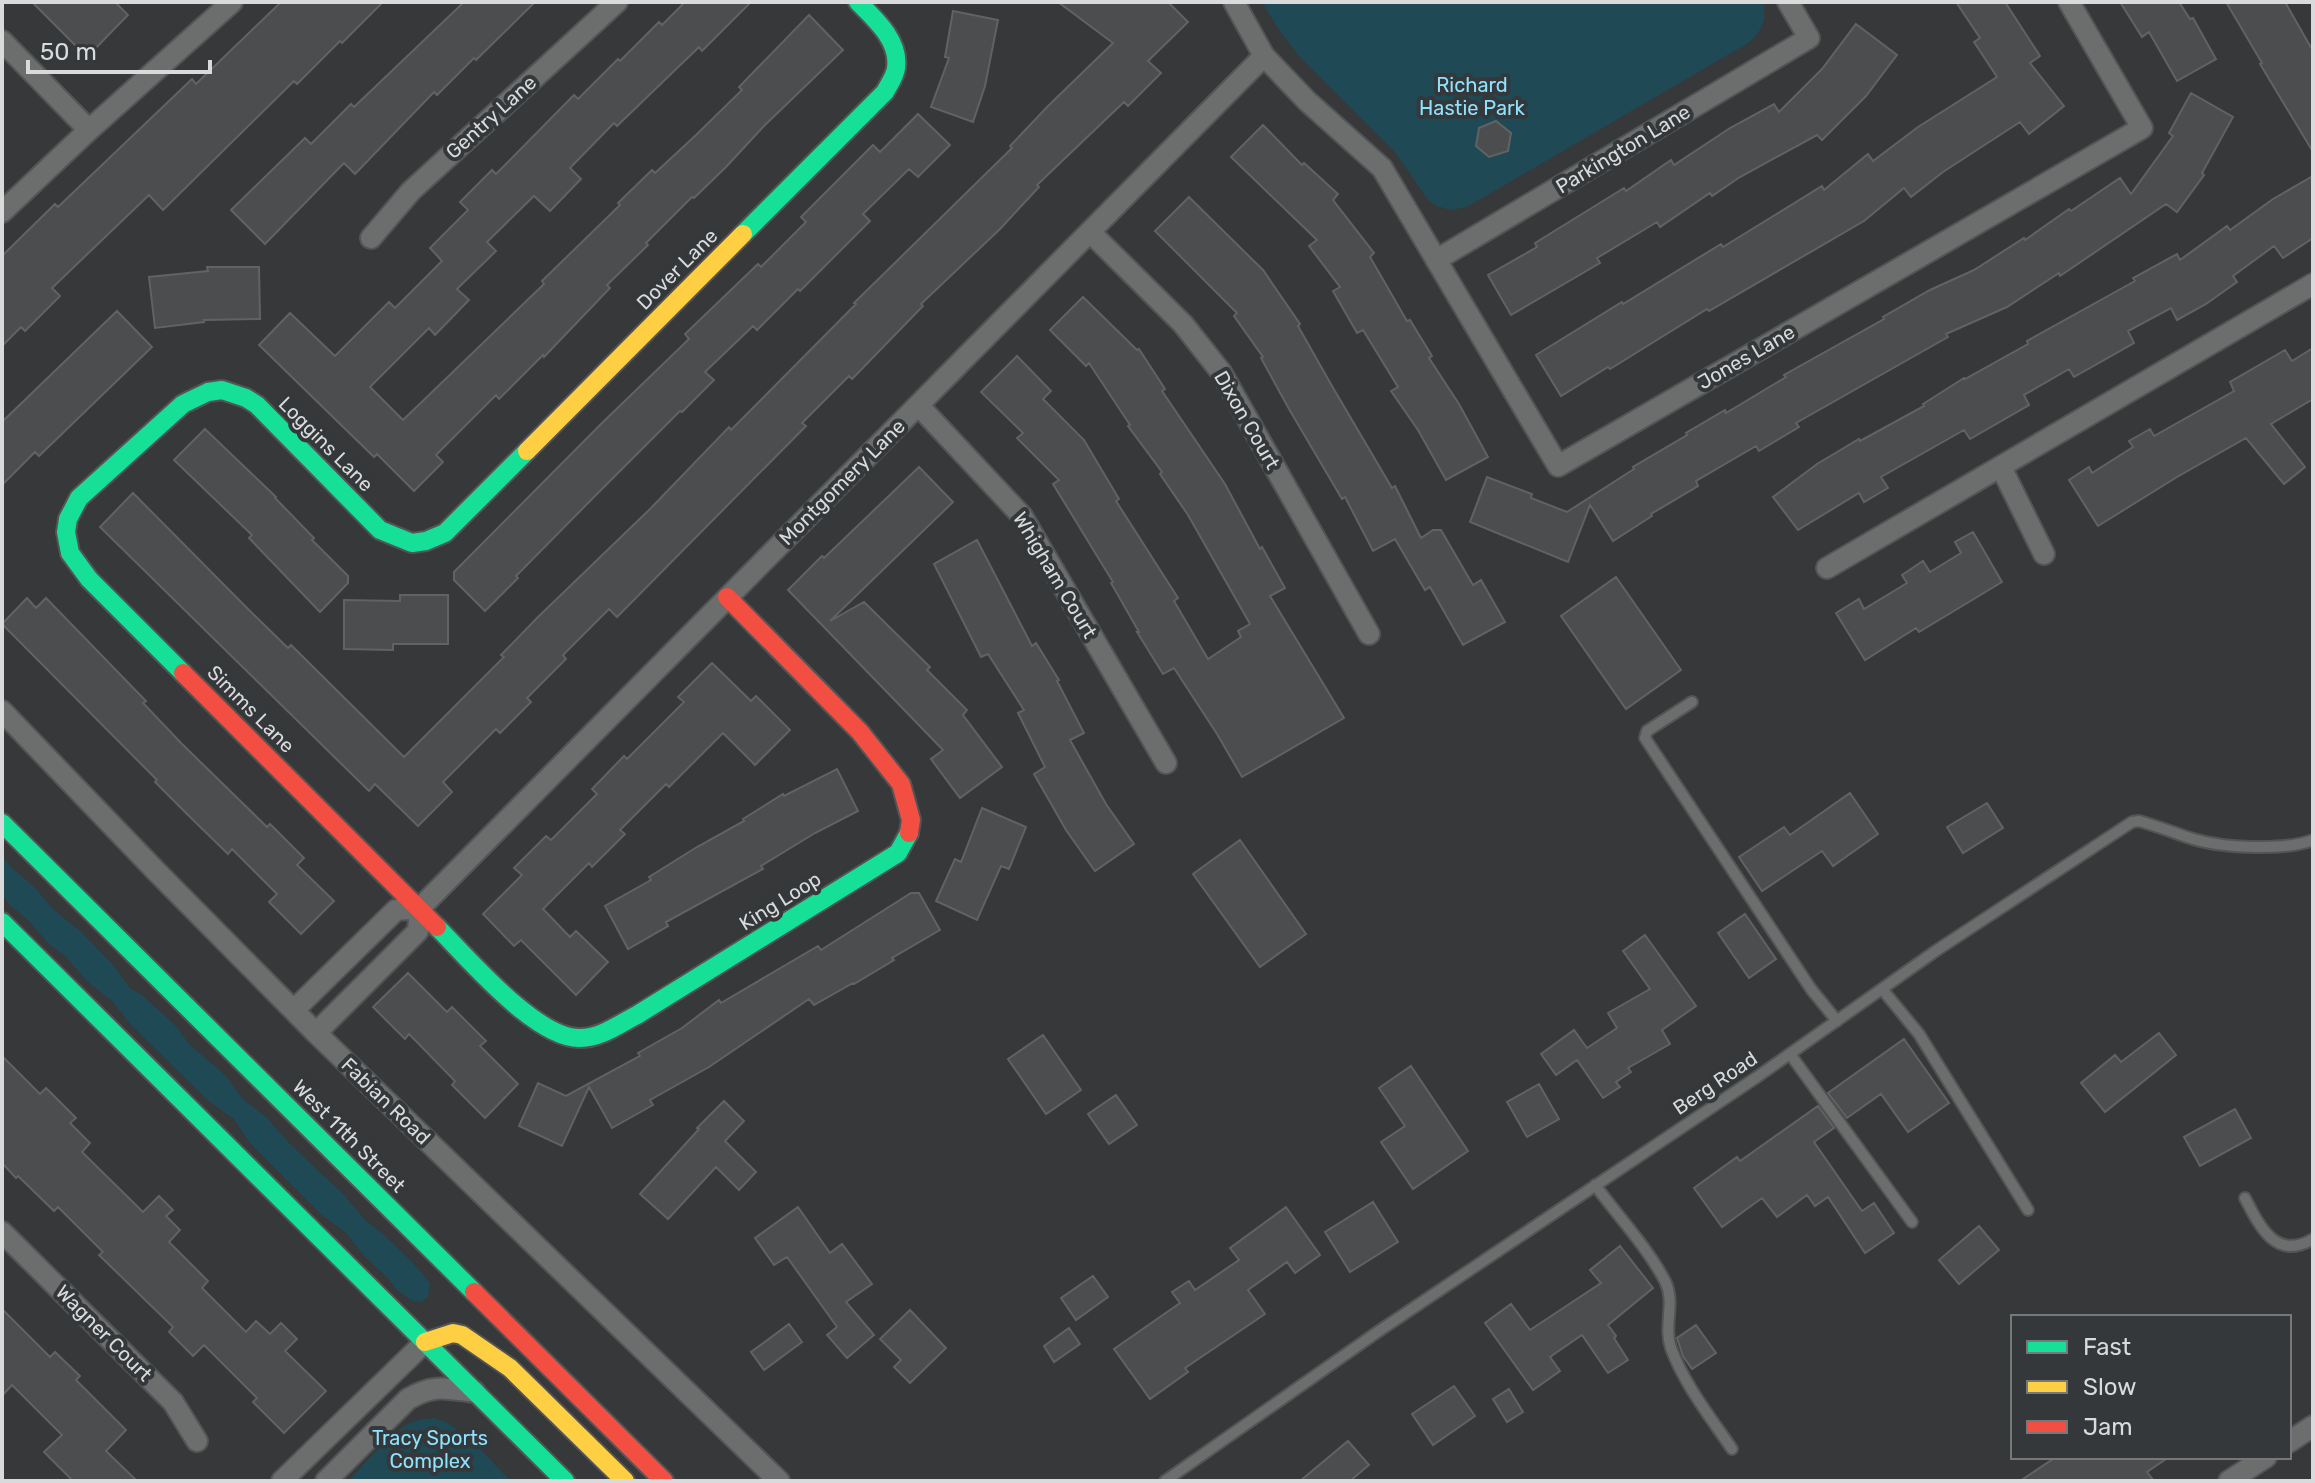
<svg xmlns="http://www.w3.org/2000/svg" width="2315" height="1483" font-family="Rubik,sans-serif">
  <rect width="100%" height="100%" fill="#363839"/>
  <path fill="#204956" d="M1262,2H1763C1767,20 1762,32 1748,43L1467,207L1450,210L1437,206L1428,200L1395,152L1299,56L1277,27Z
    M2,856L12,868L33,886L55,911L80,931L114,966L129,987L143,996L176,1026L189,1044L225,1075L243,1099L267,1118L289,1143L344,1195L365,1220L383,1234L413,1263L430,1283L428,1297L421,1302L413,1301L398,1291L387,1277L365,1257L347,1234L321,1214L249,1142L234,1119L211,1103L130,1024L113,1002L87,981L66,957L49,944L28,920L10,905L2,894Z
    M435,1418C466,1428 488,1459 511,1481H348C366,1463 388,1434 410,1423C418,1419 426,1419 435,1418Z"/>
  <path fill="#4b4d4e" stroke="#616263" stroke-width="2" d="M32,2H115L128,15L87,57Z
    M281,2H383L342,43L340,41L297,84L294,81L163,210L149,195L52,288L60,296L25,331L21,327L2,346V256L55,204L58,207L192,79L196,84Z
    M464,2H535L476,60L474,58L437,95L434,92L355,174L344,163L265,244L231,210L305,138L311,144L351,104L354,107Z
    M685,2H751L702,51L699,47L617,126L614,123L570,168L581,179L550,211L534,196L487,242L496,251L457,289L469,300L435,335L429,328L370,387L403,420L544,284L542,281L620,205L618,203L652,170L655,173L696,135L742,90L739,87L809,15L843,50L764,126L726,167L694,198L692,197L646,243L648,245L607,285L610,288L544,357L543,355L499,399L496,395L436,455L443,462L414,491L377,454L374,457L259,345L290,313L335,356L389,302L395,308L442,261L430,248L468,210L460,202L492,170L496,174L574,95L578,99L618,59L620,61L659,22L662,25Z
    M1058,2H1168L1188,22L1148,61L1161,73L1128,106L1124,102L1037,185L1039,187L1000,229L921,304L923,306L852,379L849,376L802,423L806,426L617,617L609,609L563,655L566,659L527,698L531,702L500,733L496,729L443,782L452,792L418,826L375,784L369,791L100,527L133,493L251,612L288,648L291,645L404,757L504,657L501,655L538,617L651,508L729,427L731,430L856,304L854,303L1012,148L1010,146L1048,106L1113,43Z
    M1956,2H2005L2040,56L2030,63L2064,106L2029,134L2020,122L1943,172L1911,197L1904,188L1864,221L1709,311L1707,309L1610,369L1608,367L1561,396L1536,355L1622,302L1623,304L1721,244L1723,247L1822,186L1824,190L1868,154L1873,161L1918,127L1997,77L1974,42L1980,38Z
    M2120,2H2179L2190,19L2193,18L2216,59L2177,81L2149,32L2142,37Z
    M2226,2H2285L2313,51V152L2260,64L2262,63Z
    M953,11L998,20L985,86L973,122L931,107L949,58L945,57Z
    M1856,24L1897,55L1866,96L1822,140L1817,135L1740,177L1712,196L1710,193L1660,227L1657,222L1597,258L1600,263L1511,315L1488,275L1537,247L1535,243L1624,188L1626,191L1671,160L1674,165L1730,128L1774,104L1779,112L1822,69Z
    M2191,93L2233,117L2202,173L2204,175L2177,212L2166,204L2060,276L2059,273L2007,307L1946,334L1948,337L1796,423L1799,427L1759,451L1756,446L1696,481L1698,486L1651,514L1652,516L1613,541L1590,505L1568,562L1470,522L1487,477L1532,494L1531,498L1567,512L1634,469L1633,467L1687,435L1686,433L1725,410L1726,413L1786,377L1784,375L1884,319L1883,317L1930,290L1974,270L2024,238L2025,240L2069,209L2071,211L2120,178L2131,194L2173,136L2169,133Z
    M918,114L950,145L918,177L909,169L863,214L870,221L800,291L798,289L757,330L753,326L705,372L714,380L682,412L680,411L595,496L516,576L518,578L485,611L454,580V572L602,423L689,339L685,334L758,264L761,267L806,222L801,217L873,145L880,152Z
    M1496,121L1511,133L1508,151L1489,157L1476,146L1479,128Z
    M1263,125L1302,165L1304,163L1338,194L1333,200L1374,253L1370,257L1407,321L1410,320L1432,356L1429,358L1459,404L1488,457L1446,480L1418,430L1391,391L1398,387L1363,330L1357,333L1333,291L1340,287L1309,246L1317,240L1231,157Z
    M2313,176V238L2283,258L2274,246L2233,276L2237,282L2206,304L2177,320L2171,308L2128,331L2134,343L2074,377L2069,369L2024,395L2029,405L1970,439L1964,430L1881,477L1888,488L1864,502L1859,493L1798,530L1773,497L1817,464L1859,439L1860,441L1924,406L1923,404L1964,378L1965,379L2028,344L2027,341L2135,281L2133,278L2177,254L2180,260L2227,226L2230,230L2273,199Z
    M1189,197L1263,270L1300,324L1298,326L1332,386L1392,488L1395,486L1421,538L1433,530H1441L1473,585L1481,580L1505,622L1463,645L1430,587L1425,590L1395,539L1373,551L1345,497L1342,499L1289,409L1261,358L1263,357L1234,316L1237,313L1155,231Z
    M207,267H259L260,319L204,320V322L155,328L149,277L208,271Z
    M1083,297L1137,350L1139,349L1165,389L1162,391L1225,484L1260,549L1262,547L1285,588L1270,596L1344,718L1242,777L1217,734L1174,668L1163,674L1137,632H1139L1111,583L1113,582L1053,484L1059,480L1017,438L1023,433L981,392L1017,356L1051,391L1043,399L1084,440L1119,499L1116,501L1178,598L1174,601L1208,659L1241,637L1238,631L1250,624L1188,515L1160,474L1162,472L1128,426L1130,425L1089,363L1086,366L1050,330Z
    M117,311L152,347L39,456L35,452L2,485V422Z
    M2313,348V399L2271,424L2305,467L2284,484L2246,438L2177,477L2098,526L2069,480L2089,467L2092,473L2133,447L2129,441L2150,429L2154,436L2234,391L2230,382L2285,350L2292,361Z
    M205,429L276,497L275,498L314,538L312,540L348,576V583L320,612L249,538L252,535L174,460Z
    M919,467L953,502L830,621L864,602L930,667L927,670L967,710L963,715L1002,767L960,798L931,759L943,750L788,590L822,556L824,558Z
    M1973,532L2002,582L1919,632L1916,628L1865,660L1836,613L1859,599L1864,609L1907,583L1902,575L1923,561L1930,572L1961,553L1955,542Z
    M977,540L1032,646L1036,643L1059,680L1057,681L1084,733L1070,740L1106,804L1134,844L1095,871L1066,830L1034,774L1045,767L1018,713L1024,710L988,654L981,657L934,564Z
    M1616,577L1681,670L1626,709L1561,616Z
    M400,595H448V644H393V650L344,649V600L400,601Z
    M27,598L36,608L46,598L146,701L143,703L181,743L267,827L270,824L304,858L297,865L334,901L301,934L269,902L277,894L232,849L228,854L189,816L155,782L157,780L2,624Z
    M712,663L751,701L756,696L790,730L755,765L723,733L669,787L666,784L620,830L625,834L592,867L589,863L543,909L570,937L576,931L608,962L576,995L521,940L514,946L483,914L522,875L514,868L546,836L551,840L597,794L592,789L624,756L627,759L684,702L678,697Z
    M837,769L858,811L815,833L761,866L763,869L666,922L668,926L628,949L605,906L651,880L649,877L697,847L744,821L743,819L783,794L784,796Z
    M1850,793L1878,834L1833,866L1822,851L1762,891L1739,857L1784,827L1790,835Z
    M1987,803L2003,828L1963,853L1947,827Z
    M982,808L1026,827L1009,869L1001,866L977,920L936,901L955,859L961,862Z
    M1240,840L1306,934L1260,967L1193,874Z
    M911,893H919L940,930L892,958L894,960L854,984L853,983L814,1005L809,999L709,1067L650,1100L653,1105L612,1128L589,1087L562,1146L519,1126L538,1083L566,1096L640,1056L638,1053L682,1028L719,1000L721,1003L818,946L821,950Z
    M1745,914L1776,959L1749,978L1718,933Z
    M1645,935L1696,1006L1662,1030L1670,1044L1628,1068L1631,1072L1616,1082L1620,1087L1603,1098L1577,1060L1556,1075L1541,1054L1574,1030L1587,1048L1617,1028L1608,1013L1650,989L1623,951Z
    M408,973L447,1012L452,1007L486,1041L480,1046L518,1084L485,1118L452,1085L455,1081L409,1034L405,1039L373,1007Z
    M2159,1033L2176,1055L2105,1112L2081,1083L2115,1055L2121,1062Z
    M1043,1035L1081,1090L1046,1114L1008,1059Z
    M1904,1039L1949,1103L1908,1132L1881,1094L1847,1118L1828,1093Z
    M2,1056L40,1094L46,1088L76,1118L70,1123L90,1143L82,1152L143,1212L159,1196L173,1210L166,1216L180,1230L169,1242L208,1281L202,1288L246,1332L256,1321L270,1334L281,1323L297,1339L285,1351L326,1391L284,1433L253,1402L257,1398L204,1345L193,1356L169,1332L173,1327L99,1255L103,1252L58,1207L54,1211L18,1176L16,1178L2,1163Z
    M1411,1066L1468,1151L1413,1189L1381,1142L1405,1126L1379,1088Z
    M1539,1084L1559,1119L1527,1137L1507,1102Z
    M1116,1095L1137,1125L1109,1144L1088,1114Z
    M724,1101L744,1121L725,1141L756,1172L739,1190L716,1167L668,1219L640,1194L699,1129L697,1128Z
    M1818,1106L1834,1128L1814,1142L1862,1211L1874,1203L1894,1233L1865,1253L1828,1197L1815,1206L1807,1195L1777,1217L1762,1198L1722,1227L1694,1188L1737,1157L1740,1161Z
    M2235,1109L2251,1138L2200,1166L2184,1137Z
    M1373,1202L1398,1242L1350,1272L1325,1232Z
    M798,1207L830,1253L842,1244L872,1284L846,1302L874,1335L847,1358L827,1335L837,1327L787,1257L774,1265L755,1238Z
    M1286,1207L1320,1255L1295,1273L1287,1262L1248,1290L1265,1314L1185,1368L1188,1372L1150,1399L1114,1349L1180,1303L1172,1292L1189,1281L1195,1290L1239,1260L1230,1248Z
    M1979,1226L1999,1250L1959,1284L1939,1260Z
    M1620,1246L1653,1288L1608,1325L1616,1336L1614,1338L1628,1360L1608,1373L1582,1335L1550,1357L1560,1371L1533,1390L1485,1323L1511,1304L1530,1330L1601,1283L1590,1270Z
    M1093,1276L1108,1297L1076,1320L1061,1298Z
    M2,1309L50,1357L55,1352L80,1376L76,1380L126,1430L106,1451L137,1481H73L44,1452L62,1435L12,1385L2,1396Z
    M910,1310L946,1348L910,1383L894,1367L901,1360L880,1339Z
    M789,1324L802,1342L764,1370L751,1352Z
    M1696,1325L1716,1353L1692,1369L1683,1356L1677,1338Z
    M1069,1328L1080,1344L1054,1362L1044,1346Z
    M1454,1386L1475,1416L1433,1445L1412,1414Z
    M1509,1389L1523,1412L1507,1422L1493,1399Z
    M1348,1441L1369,1465L1350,1481H1300Z
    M2056,1457H2169L2147,1472L2154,1481H2020Z"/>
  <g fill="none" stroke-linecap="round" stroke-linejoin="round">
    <defs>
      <path id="lane" d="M1692,702L1647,731L1645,738L1811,989L1837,1021
        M1882,989L1919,1034L2028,1210
        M1790,1054L1912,1222
        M1595,1185C1618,1216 1647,1247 1665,1281C1676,1303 1663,1325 1671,1348C1684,1384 1711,1418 1732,1449
        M2245,1198C2260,1227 2276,1261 2313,1239
        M1165,1481L1376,1333L1757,1077L1937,950L2132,822L2139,821C2157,826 2175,833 2193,839C2223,848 2284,851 2313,840"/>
      <path id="street" d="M1234,2L1264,56L1307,101L1382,168L1558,466L2142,128L2069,2
        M2,41L89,130
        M2,212L89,130L232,2
        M1090,232L1183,324L1221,372L1369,634
        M371,238L411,191L617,2
        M1436,260L1809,38L1788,2
        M919,406L1022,516L1166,763
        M2001,467L2044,554
        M1827,568L2313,284
        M2,711L154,869L316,1033L779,1481
        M294,1010L396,910L420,908
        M316,1033L418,931L420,908L1264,56
        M2,1232L173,1402L197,1441
        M2289,1442L2313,1426
        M282,1481L425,1342
        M326,1481L408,1399C436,1383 446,1389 475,1392
        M2229,1481L2266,1457"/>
      <path id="fast" d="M743,234L885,92C889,84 895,77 896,68C900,41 875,19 858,2
        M183,673L89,579L70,553L66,532L68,519L79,498L183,404L208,392L222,390L246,398L257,405L380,530L412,543L426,541L445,533L527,451
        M2,823L474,1292
        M2,922L565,1481
        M437,927C468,958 536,1039 580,1038C601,1038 619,1024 637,1015L898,853L909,833"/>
      <path id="slow" d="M527,451L743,234
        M425,1342L453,1333L462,1335L510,1368L625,1481"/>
      <path id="jam" d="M727,597L860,732L901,784L911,820L909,833
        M183,673L437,927
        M474,1292L664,1481"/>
    </defs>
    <use href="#lane" stroke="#535455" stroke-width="14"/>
    <use href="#street" stroke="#535455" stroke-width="24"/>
    <use href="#fast" stroke="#535455" stroke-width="22"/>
    <use href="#slow" stroke="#535455" stroke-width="22"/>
    <use href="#jam" stroke="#535455" stroke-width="22"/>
    <use href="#lane" stroke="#6c6e6e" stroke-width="10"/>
    <use href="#street" stroke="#6c6e6e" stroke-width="20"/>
    <use href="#fast" stroke="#16e098" stroke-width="18"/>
    <use href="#slow" stroke="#ffcf43" stroke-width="18"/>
    <use href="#jam" stroke="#f24e42" stroke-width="18"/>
  </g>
  <g text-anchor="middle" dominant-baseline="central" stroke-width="8" stroke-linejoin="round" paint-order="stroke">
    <g font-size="20" fill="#8de2fe" stroke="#35383a">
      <text x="1472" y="85">Richard<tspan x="1472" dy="23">Hastie Park</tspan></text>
      <text x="430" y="1438">Tracy Sports<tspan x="430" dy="23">Complex</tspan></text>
    </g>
    <g font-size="20" fill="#d8dadb" stroke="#35383a">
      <text transform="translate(491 117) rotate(-42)">Gentry Lane</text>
      <text transform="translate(1623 149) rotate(-31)">Parkington Lane</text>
      <text transform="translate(677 269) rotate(-45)">Dover Lane</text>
      <text transform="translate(1746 357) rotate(-30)">Jones Lane</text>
      <text transform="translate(1247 420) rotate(60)">Dixon Court</text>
      <text transform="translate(326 444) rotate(45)">Loggins Lane</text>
      <text transform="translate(842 482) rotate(-45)">Montgomery Lane</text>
      <text transform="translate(1055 575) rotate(59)">Whigham Court</text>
      <text transform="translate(251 709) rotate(45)">Simms Lane</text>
      <text transform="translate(780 901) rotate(-32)">King Loop</text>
      <text transform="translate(1715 1083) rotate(-34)">Berg Road</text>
      <text transform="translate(386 1101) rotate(44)">Fabian Road</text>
      <text transform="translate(349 1136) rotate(45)">West 11th Street</text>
      <text transform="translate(104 1333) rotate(45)">Wagner Court</text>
    </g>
  </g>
  <rect width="2315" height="1483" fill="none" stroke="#d8dadb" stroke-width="8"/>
  <rect x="2011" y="1315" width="280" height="144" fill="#35383a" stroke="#76797a" stroke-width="2"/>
  <rect x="2027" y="1341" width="40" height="12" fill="#16e098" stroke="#76797a" stroke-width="2"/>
  <text x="2083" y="1355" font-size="24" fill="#d8dadb">Fast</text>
  <rect x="2027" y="1381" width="40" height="12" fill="#ffcf43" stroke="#76797a" stroke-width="2"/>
  <text x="2083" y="1395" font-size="24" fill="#d8dadb">Slow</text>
  <rect x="2027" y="1421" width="40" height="12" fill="#f24e42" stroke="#76797a" stroke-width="2"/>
  <text x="2083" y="1435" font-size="24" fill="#d8dadb">Jam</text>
  <path d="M28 60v12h182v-12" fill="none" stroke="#d8dadb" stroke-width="4"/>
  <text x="40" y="60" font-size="24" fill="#d8dadb" stroke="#35383a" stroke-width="6" paint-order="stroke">50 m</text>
</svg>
